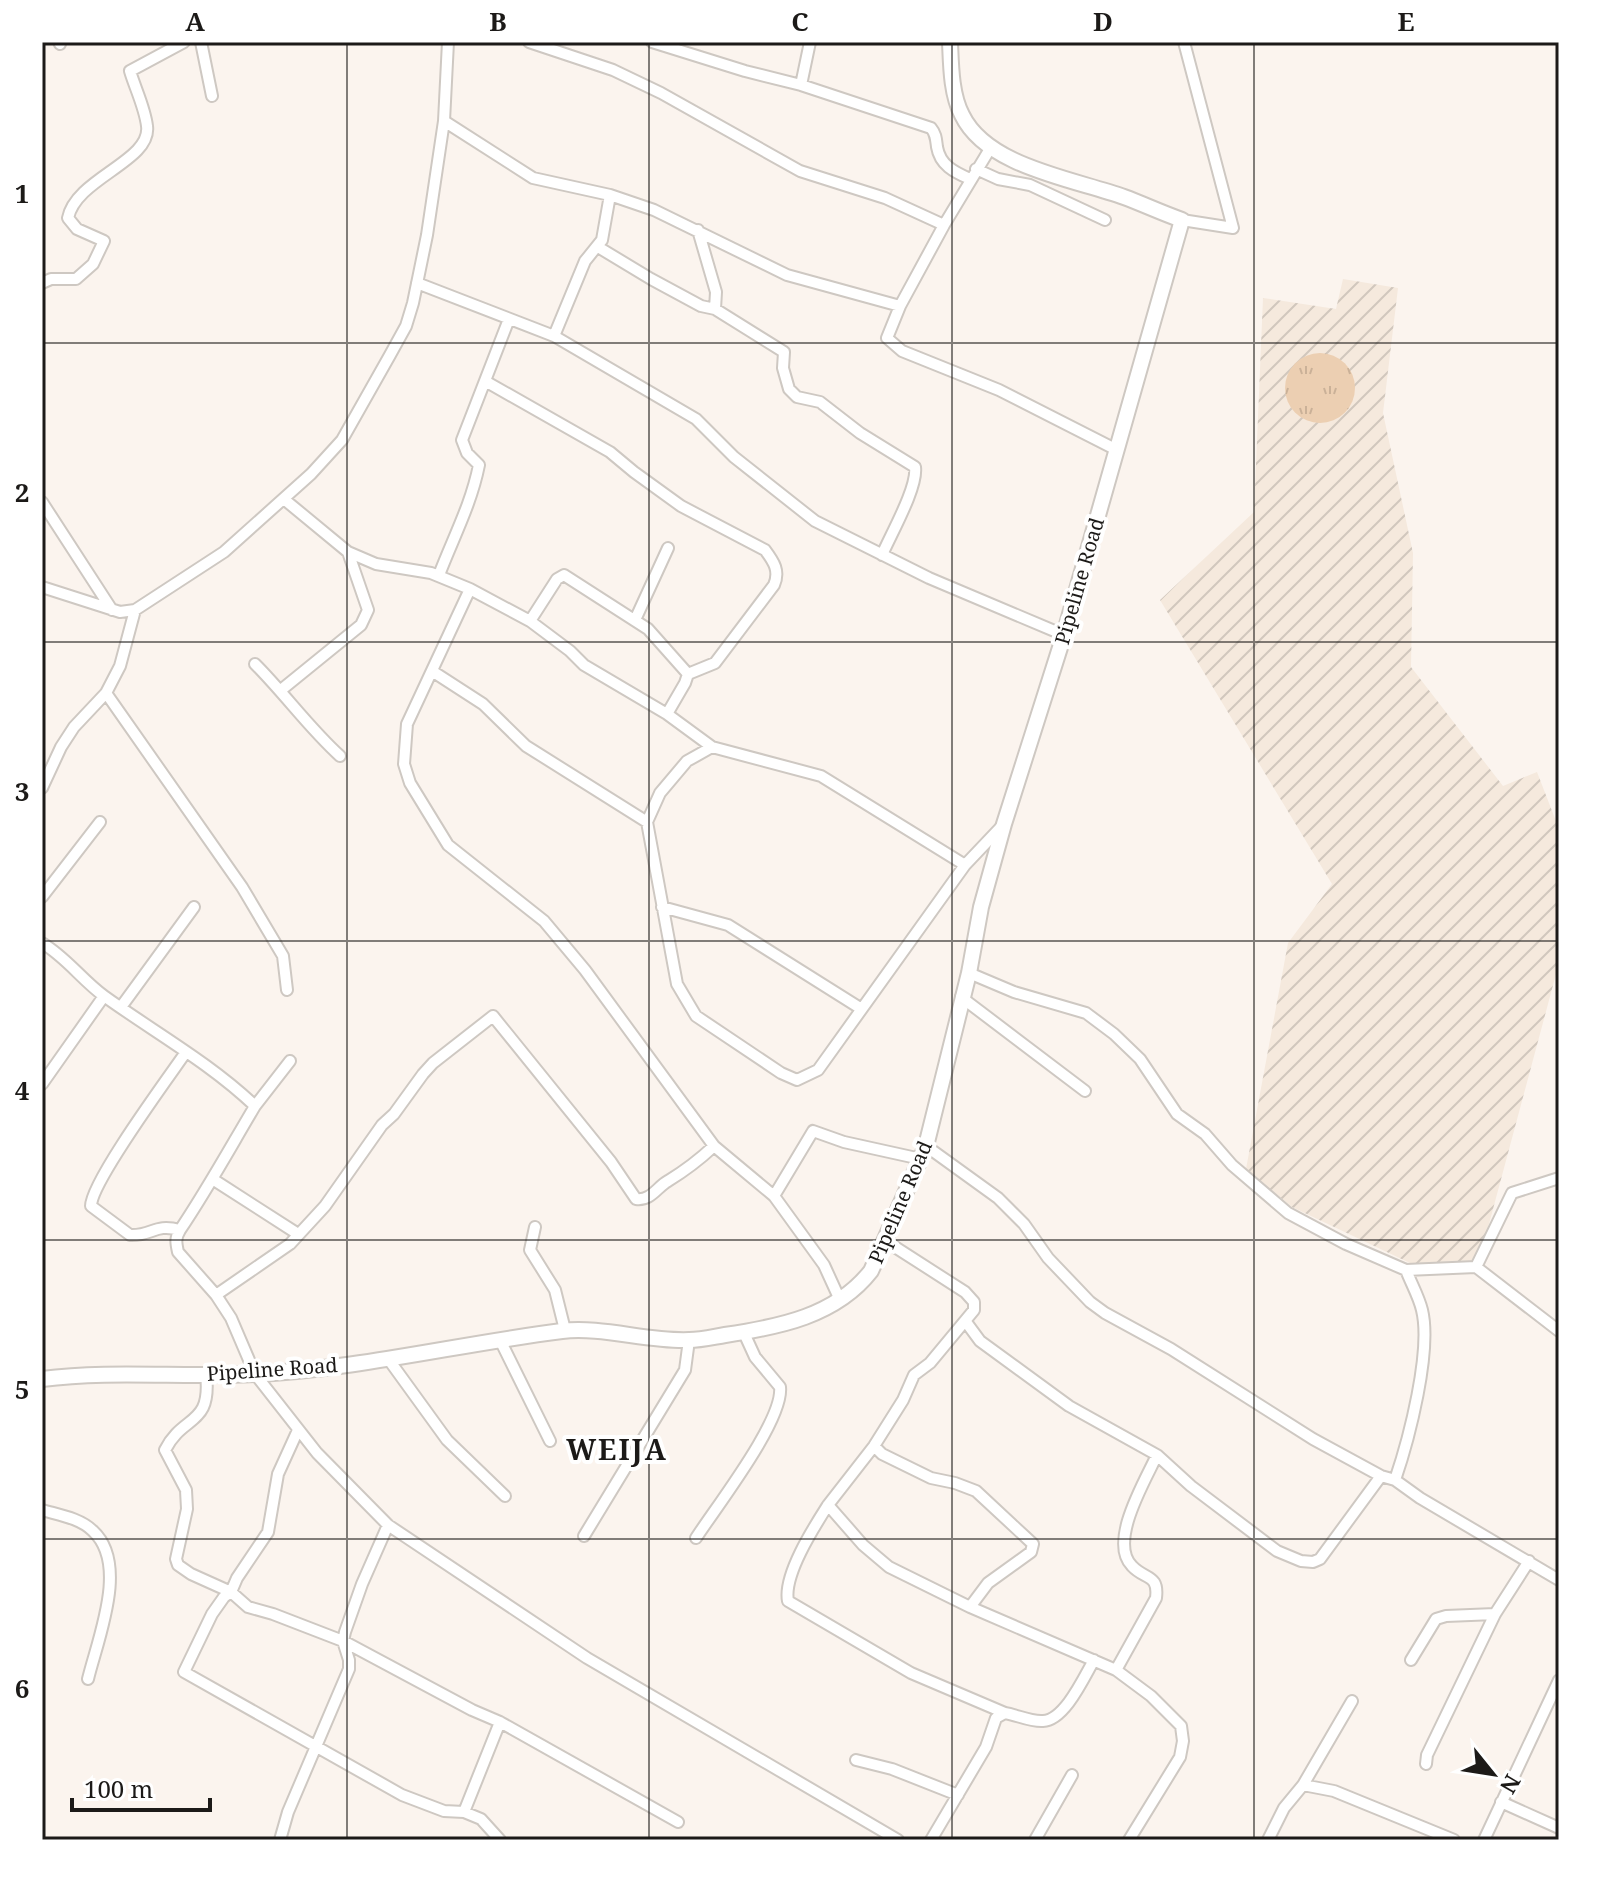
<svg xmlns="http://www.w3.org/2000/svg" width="1601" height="1882" font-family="'Noto Serif',serif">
  <defs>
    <pattern id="industrial-furrows" width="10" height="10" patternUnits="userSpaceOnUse" patternTransform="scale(2)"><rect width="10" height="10" fill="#f5e9dd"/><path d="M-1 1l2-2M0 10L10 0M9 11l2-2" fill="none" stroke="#d1c7bd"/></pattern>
    <pattern id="grass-tufts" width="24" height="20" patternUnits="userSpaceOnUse" patternTransform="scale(2)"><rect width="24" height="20" fill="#eccfb2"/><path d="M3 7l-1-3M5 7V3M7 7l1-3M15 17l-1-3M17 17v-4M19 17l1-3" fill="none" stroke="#cab198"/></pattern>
  </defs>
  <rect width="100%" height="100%" fill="#fbf4ee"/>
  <path fill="url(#industrial-furrows)" d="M1343,279L1398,288L1383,413L1413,553L1411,667L1503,786L1537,772L1559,829V963L1478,1265L1410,1263L1292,1207L1246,1169L1288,943L1332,884L1160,600L1254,512L1263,298L1336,309Z"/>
  <path fill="url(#grass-tufts)" d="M1285 388a35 35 0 1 1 70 0a35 35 0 1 1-70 0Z"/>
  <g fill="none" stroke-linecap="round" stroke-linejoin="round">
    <defs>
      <path id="street" d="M59,42L60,44
        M201,42L212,96
        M529,42L613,70L661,93L800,171L885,198L944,225
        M652,42L745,71L801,85L931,128C936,134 936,139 937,147C940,165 954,172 970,179
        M801,85L810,42
        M444,121L533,178L610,195L654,210L787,275L900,306
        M991,147L944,225L900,306L887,338L902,351L999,390L1117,450
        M976,169L998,179L1030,185L1105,220
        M1182,220L1233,228L1184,42
        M698,230L716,292L715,309
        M598,247L651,279L701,306L715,309L784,352L783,368L789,389L797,397L820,402L860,433L915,467C918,487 891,534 882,555
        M42,283L51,279H76L93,264L104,241L77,229L68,218C76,178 152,161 147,126C145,108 135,88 130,71L184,42
        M417,283L554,336L696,419L734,457L815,521L929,578L1064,635
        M554,336L585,261L602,240L610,195
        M485,381L610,452L634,472L681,506L765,550C774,562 780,571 774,585L715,663L688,674
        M285,500L348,552L376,564L431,573L470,589L530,621L570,651L584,665L667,714L712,747L821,776L965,865
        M42,502L112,610
        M439,575C453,538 471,505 479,465L467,453L462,440L509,319
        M42,587L120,612L135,610L224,552L311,474L342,440L390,355L406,326L413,303L427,235L444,121L448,42
        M470,589L407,724L404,764L410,783L448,845L544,921L585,970L714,1146L774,1196L824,1265L840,1300
        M135,610L120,666L106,693L242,887L283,956L287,990
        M635,620L668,548
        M530,621L557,579L564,575L648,629L688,674L685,683L667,714
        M255,664C285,694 309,728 340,756
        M432,671L483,704L526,746L647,822
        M281,690L361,625L368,610L348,552
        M712,747L687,761L660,793L647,822L677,984L696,1016L781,1073L797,1080L818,1070L965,865L1002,826
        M42,788L61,747L74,727L106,693
        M42,897L100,822
        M662,907L728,925L860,1008
        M42,943C66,957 82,980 104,996C154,1032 210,1063 255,1106C230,1148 207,1190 180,1230C175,1238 176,1243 178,1252L216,1295L231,1318L255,1374L317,1453L388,1525L587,1658L898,1840
        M969,973L1014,992L1086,1013L1114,1034L1140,1059L1177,1114L1205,1134L1232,1165L1288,1213L1346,1244L1406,1270L1476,1267L1512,1193L1559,1178
        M961,997L1085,1091
        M121,1007L194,907
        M42,1084L104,996
        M255,1106L290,1061
        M926,1146L998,1198L1024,1224L1048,1258L1090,1302L1105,1313L1171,1349L1313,1439L1381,1476L1395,1480L1420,1498L1559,1580
        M214,1180L298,1234
        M774,1196L813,1131L844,1142L921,1159
        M535,1227L530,1250L555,1290L565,1330
        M180,1230C154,1223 153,1236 130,1235L91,1206C91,1182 168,1078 186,1052
        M884,1240L965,1292L974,1302V1310L930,1363L914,1375L903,1400L874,1446L828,1505L863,1545L889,1567L970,1607L1116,1670L1151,1696L1181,1726L1183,1741L1180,1757L1129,1840
        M1476,1267L1559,1331
        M216,1295L290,1244L325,1206L382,1125L394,1114L423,1074L433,1063L493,1016L611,1162L636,1199C651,1201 657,1187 668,1181C686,1170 698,1161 714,1146
        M966,1322L980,1341L1069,1406L1157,1455L1191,1486L1277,1551L1301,1561L1313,1562L1320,1559L1381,1476
        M501,1342L550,1441
        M389,1360L447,1440L505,1496
        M206,1374C212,1427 183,1414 165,1450L186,1490L187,1509L176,1559L178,1565L191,1574L231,1592L248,1607L273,1614L343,1641L472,1710L500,1722L678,1822
        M298,1430L278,1474L268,1532L237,1578L231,1592L224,1597L212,1614L184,1672L402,1795L444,1811L464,1812L481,1819L500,1840
        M874,1446L882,1454L931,1478L955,1483L976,1491L1033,1544L1031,1552L988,1583L970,1607
        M1395,1480C1409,1439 1432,1351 1422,1310C1419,1297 1411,1283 1406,1270
        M828,1505C814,1527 783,1575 788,1601L911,1673L1005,1713
        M42,1510C59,1515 80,1518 93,1531C129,1564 98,1638 88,1679
        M584,1536L685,1370L689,1340
        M696,1538C716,1507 784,1420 780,1387L755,1357L744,1333
        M1411,1660L1436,1619L1446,1616L1495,1614
        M1116,1670L1156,1598C1159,1574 1145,1580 1132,1566C1108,1542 1145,1481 1157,1455
        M856,1760L892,1769L958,1795
        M1426,1764L1427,1755L1495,1614L1529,1561
        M1303,1785L1334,1791L1454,1840
        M1501,1802L1559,1828
        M464,1812L500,1722
        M280,1840L288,1812L349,1669V1660L343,1641L345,1632L362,1584L388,1525
        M931,1840L986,1747L996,1718L1005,1713C1017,1715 1031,1722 1043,1721C1065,1720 1084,1677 1094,1660
        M1035,1840L1072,1775
        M1268,1840L1284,1808L1303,1785L1352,1701
        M1484,1840L1559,1680"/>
      <path id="secondary" d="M42,1379C113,1370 183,1378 255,1374C358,1369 459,1344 562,1331C601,1326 649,1342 689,1340C701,1340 713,1337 725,1335C779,1327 836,1316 871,1271L926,1146L969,973L981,907L1004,824L1064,635L1182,220C1162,213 1143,204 1124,197C1074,179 987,167 962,115C951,94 951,65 950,42"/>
    </defs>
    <use href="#street" stroke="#cec8c2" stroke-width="14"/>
    <use href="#secondary" stroke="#cec8c2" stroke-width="18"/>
    <use href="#street" stroke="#fff" stroke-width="10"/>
    <use href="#secondary" stroke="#fff" stroke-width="14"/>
  </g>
  <path fill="none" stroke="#1c1a18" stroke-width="2" stroke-opacity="0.55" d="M347,42V1840M649,42V1840M952,42V1840M1254,42V1840M42,343H1559M42,642H1559M42,941H1559M42,1240H1559M42,1539H1559"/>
  <g text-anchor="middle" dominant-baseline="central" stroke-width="8" stroke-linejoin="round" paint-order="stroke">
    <g font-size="20" fill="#1c1a18" stroke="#fff">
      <text transform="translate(1079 581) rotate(-74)">Pipeline Road</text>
      <text transform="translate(900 1202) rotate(-67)">Pipeline Road</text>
      <text transform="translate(272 1369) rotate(-4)">Pipeline Road</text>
    </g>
    <g font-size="28" font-weight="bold" letter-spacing="2" fill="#1c1a18" stroke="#fff">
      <text x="617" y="1449">WEIJA</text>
    </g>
  </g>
  <rect width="1601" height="1882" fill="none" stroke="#ffffff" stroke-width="88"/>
  <g transform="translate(1493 1774) rotate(120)" stroke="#ffffff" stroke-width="6" paint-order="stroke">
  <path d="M0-6L14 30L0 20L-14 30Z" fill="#1c1a18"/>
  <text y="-12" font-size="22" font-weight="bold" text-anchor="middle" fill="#1c1a18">N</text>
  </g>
  <path d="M72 1798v12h138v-12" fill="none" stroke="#1c1a18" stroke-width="4"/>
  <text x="84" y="1798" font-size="24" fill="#1c1a18" stroke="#ffffff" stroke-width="6" paint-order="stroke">100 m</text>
  <rect x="44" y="44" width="1513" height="1794" fill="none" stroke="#1c1a18" stroke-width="3"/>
  <g font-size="26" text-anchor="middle" font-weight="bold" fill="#1c1a18">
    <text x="195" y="31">A</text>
    <text x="498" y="31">B</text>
    <text x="800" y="31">C</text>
    <text x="1103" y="31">D</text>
    <text x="1406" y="31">E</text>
    <text x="22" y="203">1</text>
    <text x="22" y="502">2</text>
    <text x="22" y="801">3</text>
    <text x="22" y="1100">4</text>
    <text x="22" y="1399">5</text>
    <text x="22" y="1698">6</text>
  </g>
</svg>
